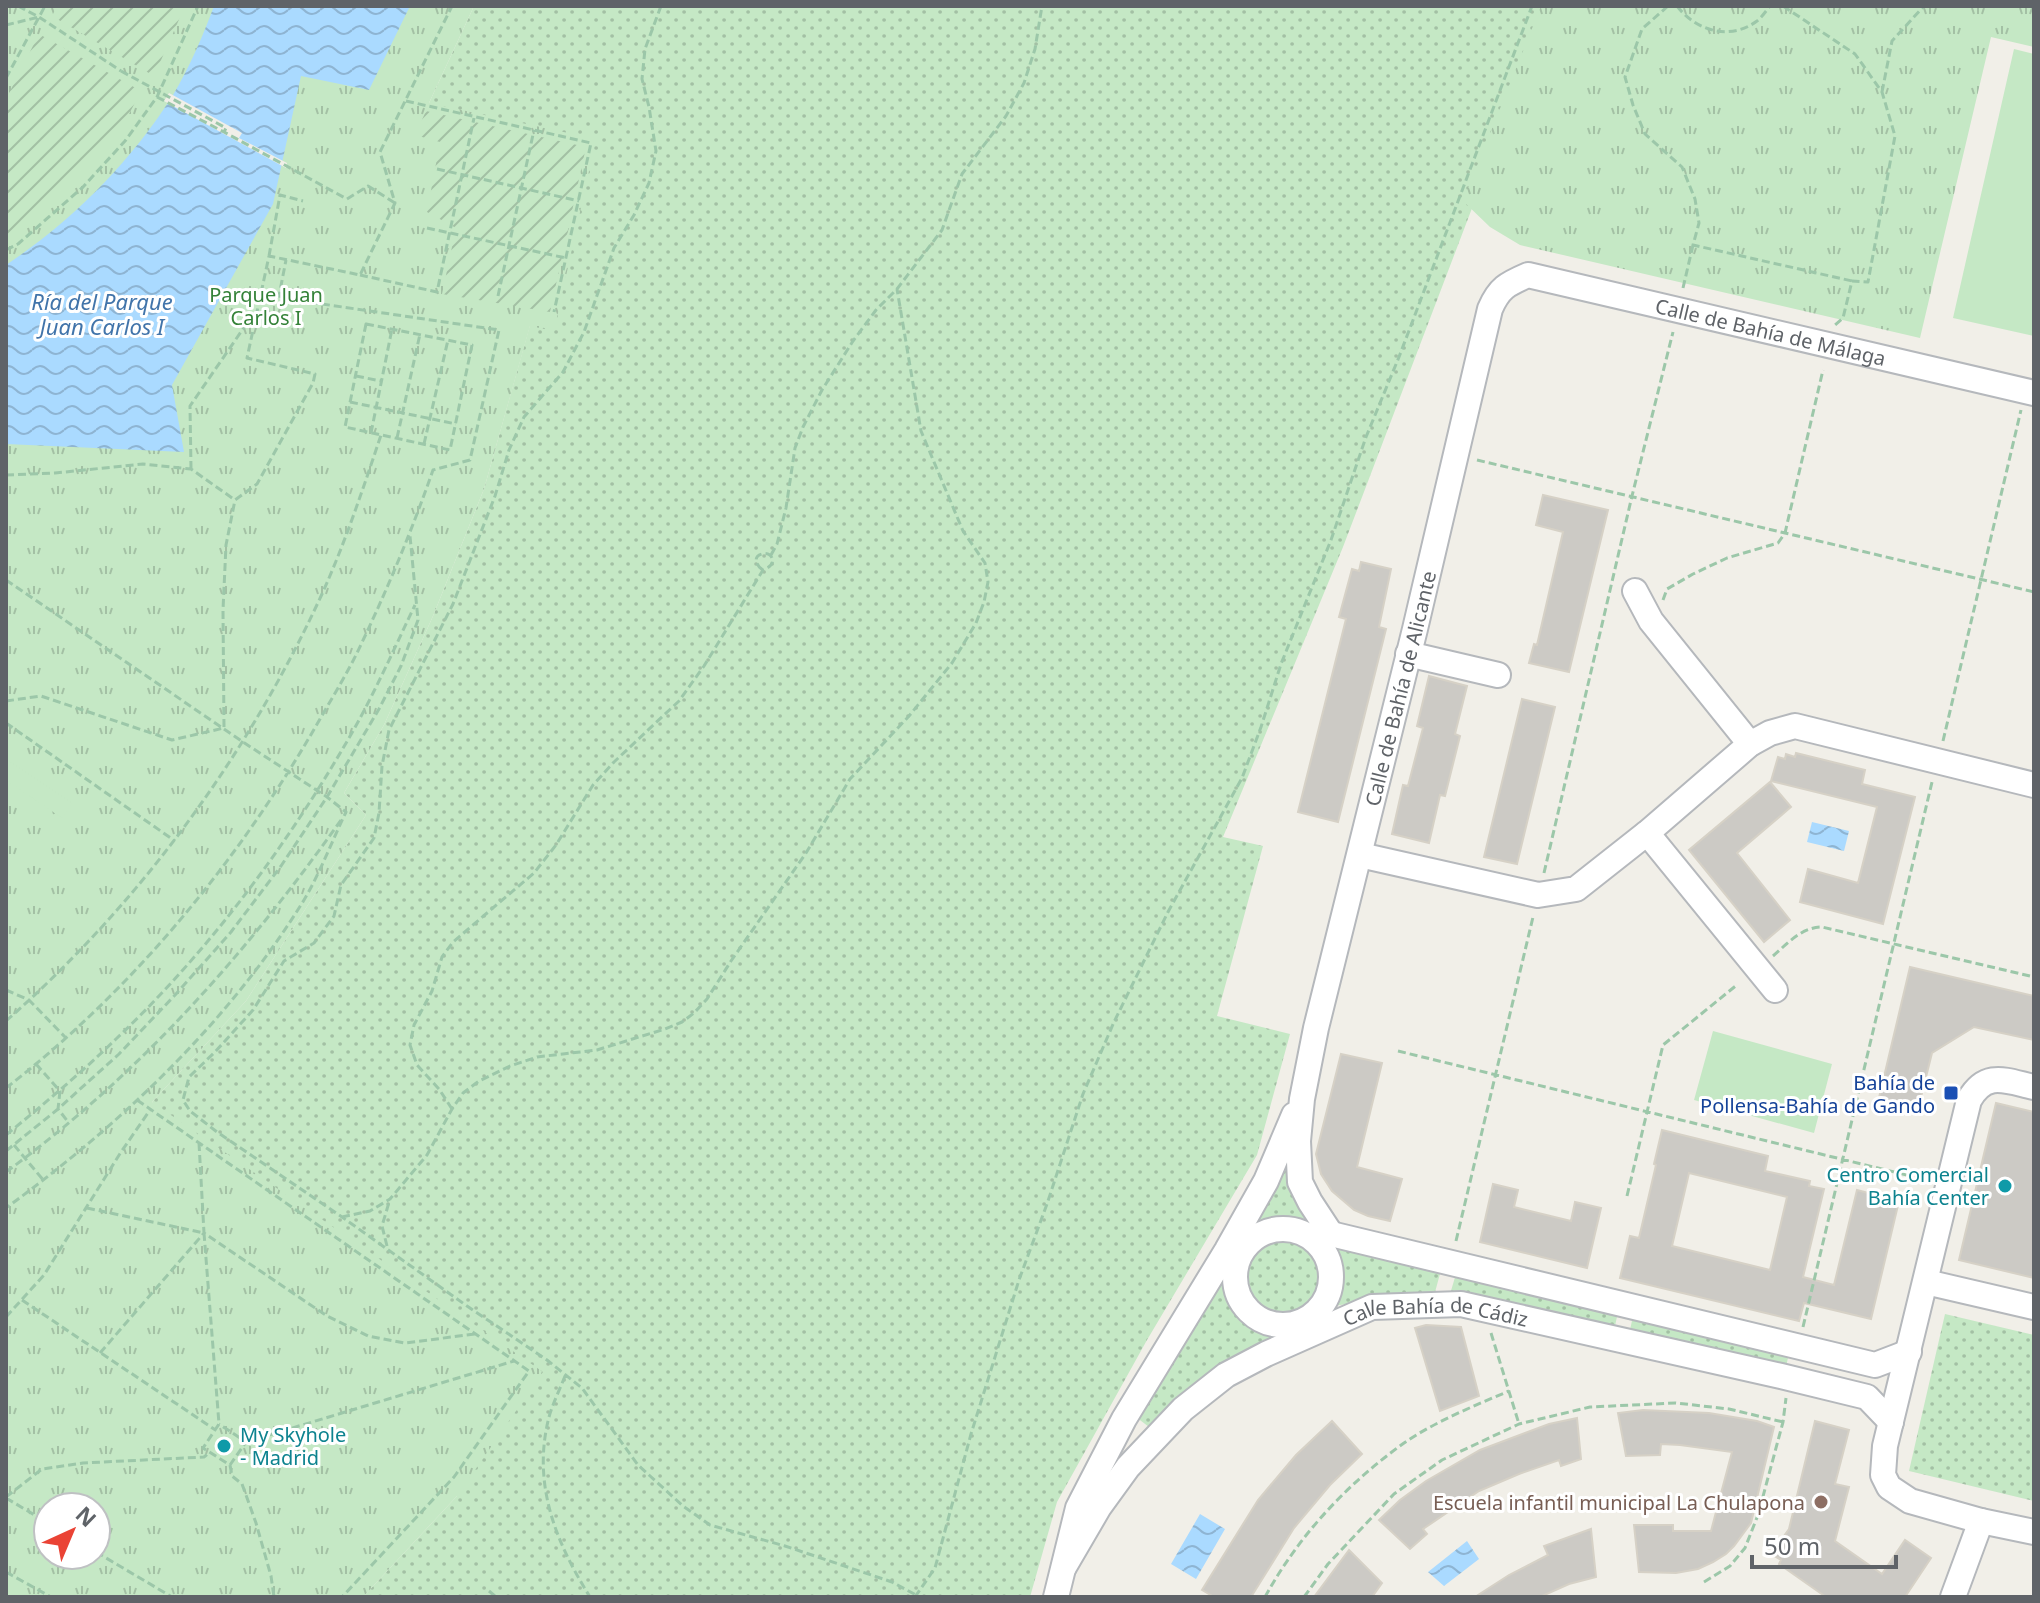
<svg xmlns="http://www.w3.org/2000/svg" width="2040" height="1603" font-family="'Noto Sans',sans-serif">
  <defs>
    <pattern id="grass-dots" width="8" height="8" patternUnits="userSpaceOnUse" patternTransform="scale(2)"><rect width="8" height="8" fill="#c5e8c5"/><path d="M2 2h.1M6 6h.1" fill="none" stroke="#a3c0a4" stroke-width="1.8" stroke-linecap="round"/></pattern>
    <pattern id="park-tufts" width="24" height="20" patternUnits="userSpaceOnUse" patternTransform="scale(2)"><rect width="24" height="20" fill="#c5e8c5"/><path d="M3 7l-1-3M5 7V3M7 7l1-3M15 17l-1-3M17 17v-4M19 17l1-3" fill="none" stroke="#a3c0a4"/></pattern>
    <pattern id="garden-furrows" width="10" height="10" patternUnits="userSpaceOnUse" patternTransform="scale(2)"><rect width="10" height="10" fill="#c5e8c5"/><path d="M-1 1l2-2M0 10L10 0M9 11l2-2" fill="none" stroke="#a3c0a4"/></pattern>
    <pattern id="water-waves" width="16" height="10" patternUnits="userSpaceOnUse" patternTransform="scale(2)"><rect width="16" height="10" fill="#aadaff"/><path d="M0 5q4-4 8 0t8 0" fill="none" stroke="#8eb4d2"/></pattern>
  </defs>
  <rect width="100%" height="100%" fill="#f1efe8"/>
  <path fill="url(#grass-dots)" d="M474,6H1549L1343,547L1223,837L1263,846L1217,1016L1290,1034L1257,1155L1147,1340L1057,1502L1030,1597H363L457,1496L152,1102L246,1001L366,815L344,793L384,725L433,616L484,489L530,325L554,330L429,103Z
    M1281,1161L1290,1162L1311,1223L1309,1226L1304,1227L1285,1223L1256,1228L1253,1226Z
    M1241 1277a42 42 0 1 1 84 0a42 42 0 1 1-84 0Z
    M1334,1246L1441,1270L1434,1296L1359,1302L1334,1306L1331,1299C1337,1281 1336,1269 1331,1251Z
    M1227,1268L1230,1271C1229,1295 1241,1319 1265,1328C1272,1330 1278,1331 1284,1333L1153,1430L1132,1414Z
    M1456,1274L1618,1312L1615,1326L1502,1301L1450,1294Z
    M1945,1314L2034,1335V1501L1909,1471Z
    M1633,1316L1789,1353L1786,1367L1630,1330Z"/>
  <path fill="url(#park-tufts)" fill-rule="evenodd" d="M6,6H474L429,103L596,139L554,331L530,326L484,489L433,616L384,725L344,793L366,815L246,1001L152,1102L543,1372L457,1496L363,1597H6ZM48,1507H96V1555H48Z
    M1541,6H2034V47L1991,37L1920,338L1520,245L1490,227L1463,201Z"/>
  <path fill="url(#garden-furrows)" d="M57,6H185L154,76L52,16Z
    M39,34L141,91L127,118L76,178L6,238V99Z
    M426,111L586,147L550,312L442,294L456,228L427,212L440,142L415,135Z"/>
  <path fill="#c5e8c5" d="M2014,49L2034,54V336L1953,318Z
    M6,759L72,803L62,818L6,780Z
    M1713,1031L1832,1064L1814,1133L1694,1100Z"/>
  <path fill="url(#water-waves)" d="M214,6H410L369,90L301,76L273,204L172,385L184,452L6,444V265C72,221 130,163 173,95C189,68 203,36 214,6Z
    M1812,822L1849,831L1844,851L1807,842Z
    M1200,1514L1225,1529L1196,1579L1171,1564Z
    M1467,1541L1479,1559L1444,1586L1428,1572Z"/>
  <path fill="#f1efe8" d="M169,93L242,133L239,138L287,163L286,168L164,101Z"/>
  <path fill="#cccac5" stroke="#d6d1c6" stroke-width="2" fill-rule="evenodd" d="M1543,495L1608,510L1569,672L1529,663L1534,644L1537,645L1563,532L1536,525Z
    M1361,562L1391,569L1379,627L1386,629L1338,822L1298,812L1346,619L1339,617L1352,569L1359,571Z
    M1429,676L1467,686L1455,734L1460,736L1445,796L1440,795L1429,843L1392,834L1403,785L1408,786L1423,728L1417,726Z
    M1522,699L1555,707L1517,864L1484,857Z
    M1796,753L1865,770L1862,784L1915,797L1883,924L1800,902L1808,869L1858,883L1877,807L1771,781L1778,757L1785,759L1786,754L1795,757Z
    M1770,782L1791,807L1737,853L1790,920L1764,942L1689,850Z
    M1910,967L2034,996V1040L1974,1027L1932,1053L1917,1113L1878,1102Z
    M1341,1054L1382,1063L1357,1167L1402,1179L1390,1221L1368,1216L1354,1210L1332,1191L1321,1174L1316,1154Z
    M1996,1103L2034,1112V1278L1959,1260Z
    M1662,1130L1768,1156L1765,1171L1810,1181L1809,1186L1824,1189L1803,1277L1834,1285L1857,1190L1899,1201L1871,1319L1804,1303L1799,1321L1620,1278L1630,1236L1639,1238L1656,1165L1654,1164ZM1689,1173L1787,1197L1770,1270L1672,1246Z
    M1493,1184L1518,1190L1514,1207L1571,1221L1575,1202L1601,1208L1587,1268L1480,1242Z
    M1426,1325L1461,1327L1479,1396L1440,1411L1415,1328Z
    M1643,1410L1709,1413L1757,1421L1774,1427L1751,1523L1734,1546L1726,1554L1713,1562L1698,1569L1676,1573L1639,1572L1634,1525H1673V1531H1711L1732,1452L1680,1445L1661,1444L1660,1455L1626,1456L1618,1413Z
    M1577,1418L1581,1459L1561,1466L1559,1460L1519,1474L1479,1491L1423,1529L1427,1534L1410,1549L1379,1520L1400,1500L1426,1481L1480,1450L1549,1424Z
    M1332,1421L1362,1454L1330,1485L1294,1528L1251,1597H1214L1202,1590L1258,1500L1296,1455Z
    M1815,1421L1849,1430L1835,1484L1849,1487L1835,1541L1882,1574L1905,1540L1931,1558L1905,1597H1826L1779,1564L1781,1560L1771,1554L1789,1529Z
    M1591,1529L1596,1577L1569,1584L1540,1597H1475L1509,1575L1548,1555L1544,1546Z
    M1349,1550L1382,1583L1372,1597H1314Z"/>
  <g fill="none" stroke-linecap="round" stroke-linejoin="round">
    <defs>
      <g id="street">
        <path d="M1635,591L1651,621L1750,744"/>
        <path d="M1408,654L1498,675"/>
        <path d="M1647,833L1775,990"/>
        <path d="M1360,855L1538,895L1576,889L1647,833L1750,744L1770,733L1795,726L2034,785"/>
        <path d="M2034,1087C2006,1081 1986,1070 1969,1100L1885,1446L1883,1475L1889,1487L1910,1501L1981,1521L2034,1532"/>
        <circle cx="1283" cy="1277" r="48"/>
        <path id="s1" d="M1331,1234L1310,1202L1300,1182L1298,1141L1302,1099L1316,1028L1415,629L1490,309C1499,288 1507,284 1528,275L2034,393"/>
        <path d="M1331,1234L1875,1365L1909,1352"/>
        <path d="M1926,1282L2034,1307"/>
        <path id="s2" d="M1064,1567L1099,1507L1128,1467L1183,1409L1226,1375L1266,1354L1372,1307L1461,1304L1781,1376L1867,1397L1891,1422"/>
        <path d="M1056,1597L1078,1508L1124,1419L1227,1250L1266,1181L1294,1115"/>
        <path d="M1953,1597L1981,1521"/>
      </g>
    </defs>
    <use href="#street" stroke="#b5b8bc" stroke-width="28"/>
    <path stroke="#9cc7a9" stroke-width="3" stroke-dasharray="8 4" stroke-linecap="butt" d="M18,6L39,17L121,71
      M661,6L645,49L642,79L649,107L656,151L649,183L634,215L614,248L584,332L563,372L524,417L509,450L495,496L453,604L389,730L382,766L379,813L374,838L341,885L334,916L314,943L284,961L253,1010L215,1052L189,1077L183,1100L190,1111L217,1132L342,1217L467,1306L547,1360L582,1388L638,1465L683,1506L710,1525L785,1546L892,1582L916,1595
      M1668,6L1642,29L1625,77L1633,105L1645,134L1682,167L1695,199L1699,223L1693,245L1852,281
      M1677,6C1696,31 1730,41 1757,21C1762,17 1766,11 1770,6
      M1783,6L1855,54L1882,92L1895,136L1868,282L1852,281L1843,318L1835,325
      M6,25L39,17
      M6,78L45,6
      M1882,92L1892,41L1924,6
      M406,101L591,143L554,312
      M437,169L579,201
      M347,199L368,186L395,203
      M427,228L566,258
      M6,250L18,244L83,187L125,141L157,97L198,6
      M269,256L280,195L303,201
      M360,275L437,292L474,118
      M1683,288L1693,245
      M498,296L534,130
      M366,324L472,345L450,450L345,427Z
      M356,376L381,381
      M350,402L456,424
      M371,433L392,329
      M397,438L420,334
      M424,444L448,340
      M1477,460L2034,592
      M191,469L190,406L256,310
      M6,475L55,473L143,464L191,469L235,500L257,484L313,383L315,374L247,358L269,256L360,275L395,203L380,152L452,6
      M771,555L777,544L786,508L795,448L803,427L822,390L853,341L876,310L897,289L942,230L962,174L1006,116L1024,83L1035,49L1042,6
      M6,580L243,742L327,797L346,812C332,841 320,873 304,900C229,1022 121,1124 6,1208
      M1663,600L1667,589L1693,574L1727,558L1778,543L1785,533L1823,370
      M6,701L41,696L172,740L224,728L223,610L226,545L235,500
      M6,723L175,841
      M1943,741L2021,410
      M1544,873L1632,496L1673,332
      M1773,956C1788,943 1802,927 1822,927L2034,977
      M6,990L29,1000L65,1037
      M6,1021C140,903 247,757 322,594C345,543 363,489 381,435
      M1398,1051L1923,1179
      M36,1064L60,1091L58,1109L69,1123
      M6,1088C134,989 240,859 320,719C332,698 345,677 356,655C385,595 411,533 433,470L470,460L499,330L295,300L279,296L286,260
      M137,1100L529,1371L454,1477L342,1597
      M452,1109L439,1089L417,1065L410,1045L414,1025L432,991L442,957L453,942L534,873L556,845L593,785L614,762L679,701L704,666L763,570C780,564 771,551 762,554C751,557 758,567 763,570
      M6,1135C44,1104 81,1073 116,1039C210,950 289,843 353,731C376,690 395,647 415,605
      M199,1143L204,1233L327,1316L368,1336L405,1343L475,1334
      M14,1145L44,1181
      M6,1151L58,1109L119,1054L176,994L231,932L281,866L327,797L379,709L401,666L418,620L410,536
      M6,1172C139,1075 246,954 341,820
      M1627,1196L1663,1045L1738,984
      M87,1208L204,1233
      M342,1217L370,1211L390,1199L427,1155L452,1109L463,1093L479,1081L510,1066L537,1057L597,1050L665,1029L682,1022L694,1013L707,999L731,961L806,853L850,779L909,716L952,663L976,623L984,602L988,582L985,563L963,531L921,431L897,289
      M204,1233L219,1424L203,1448L230,1465L246,1442L219,1424
      M1456,1241L1533,917
      M387,1246L382,1226L390,1199
      M22,1300L214,1429
      M6,1317L44,1275L121,1152L150,1110
      M1803,1327L1932,782
      M1491,1333L1519,1424
      M100,1353L204,1233
      M565,1376C560,1389 553,1403 549,1417C532,1483 555,1541 590,1597
      M246,1442L514,1361
      M230,1465L232,1476L242,1484L256,1523L271,1576L274,1597
      M6,1497L42,1469L83,1463L204,1457L210,1452
      M6,1498L48,1523
      M96,1552L172,1597
      M6,1572L51,1597
      M1704,1582L1730,1566L1745,1548L1758,1515L1783,1422L1786,1398
      M489,1591L496,1597
      M915,1597L935,1568L971,1434L1019,1280L1047,1204L1083,1094L1114,1022L1168,912L1242,778L1261,727L1281,664L1331,540L1366,437L1399,357L1532,6
      M1265,1597C1299,1535 1347,1484 1404,1443C1436,1421 1474,1406 1509,1391
      M1304,1597L1328,1564L1394,1494L1442,1460L1519,1424L1590,1407L1676,1403L1729,1409L1783,1422"/>
    <use href="#street" stroke="#fff" stroke-width="24"/>
    <path stroke="#9cc7a9" stroke-width="3" stroke-dasharray="8 4" stroke-linecap="butt" d="M121,71L226,128L224,132L347,199
      M157,97L224,132"/>
  </g>
  <rect fill="#1a4fb4" stroke="#fff" stroke-width="3" x="1943" y="1085" width="16" height="16" rx="4"/>
  <g fill="#0f9aa8" stroke="#fff" stroke-width="3">
    <circle cx="2005" cy="1186" r="8"/>
    <circle cx="224" cy="1446" r="8"/>
  </g>
  <circle fill="#8d6e63" stroke="#fff" stroke-width="3" cx="1821" cy="1502" r="8"/>
  <g text-anchor="middle" dominant-baseline="central" stroke-width="6" stroke-linejoin="round" paint-order="stroke">
    <g font-size="20" fill="#348238" stroke="#fff">
      <text x="266" y="294">Parque Juan<tspan x="266" dy="23">Carlos I</tspan></text>
    </g>
    <g font-size="20" fill="#5f6368" stroke="#fff">
      <text stroke="none"><textPath href="#s1" startOffset="1258">Calle de Bahía de Málaga</textPath></text>
      <text stroke="none"><textPath href="#s1" startOffset="566">Calle de Bahía de Alicante</textPath></text>
      <text stroke="none"><textPath href="#s2" startOffset="478">Calle Bahía de Cádiz</textPath></text>
    </g>
    <g font-size="20" fill="#164399" stroke="#fff" text-anchor="end">
      <text x="1935" y="1082">Bahía de<tspan x="1935" dy="23">Pollensa-Bahía de Gando</tspan></text>
    </g>
    <g font-size="20" fill="#0d838f" stroke="#fff" text-anchor="end">
      <text x="1989" y="1174">Centro Comercial<tspan x="1989" dy="23">Bahía Center</tspan></text>
      <text x="240" y="1434" text-anchor="start">My Skyhole<tspan x="240" dy="23">- Madrid</tspan></text>
    </g>
    <g font-size="20" fill="#785e54" stroke="#fff" text-anchor="end">
      <text x="1805" y="1502">Escuela infantil municipal La Chulapona</text>
    </g>
    <g font-size="22" font-style="italic" fill="#4174aa" stroke="#fff">
      <text x="102" y="301">Ría del Parque<tspan x="102" dy="25">Juan Carlos I</tspan></text>
    </g>
  </g>
  <rect width="2040" height="1603" fill="none" stroke="#5f6368" stroke-width="16"/>
  <g transform="translate(72 1531) rotate(44)"><circle r="38" fill="#ffffff" stroke="#bfc1c3" stroke-width="2"/>
  <path d="M0-6L14 30L0 20L-14 30Z" fill="#ea4335"/>
  <text y="-12" font-size="22" font-weight="bold" text-anchor="middle" fill="#5f6368">N</text>
  </g>
  <path d="M1752 1555v12h144v-12" fill="none" stroke="#5f6368" stroke-width="4"/>
  <text x="1764" y="1555" font-size="24" fill="#5f6368" stroke="#ffffff" stroke-width="6" paint-order="stroke">50 m</text>
</svg>
